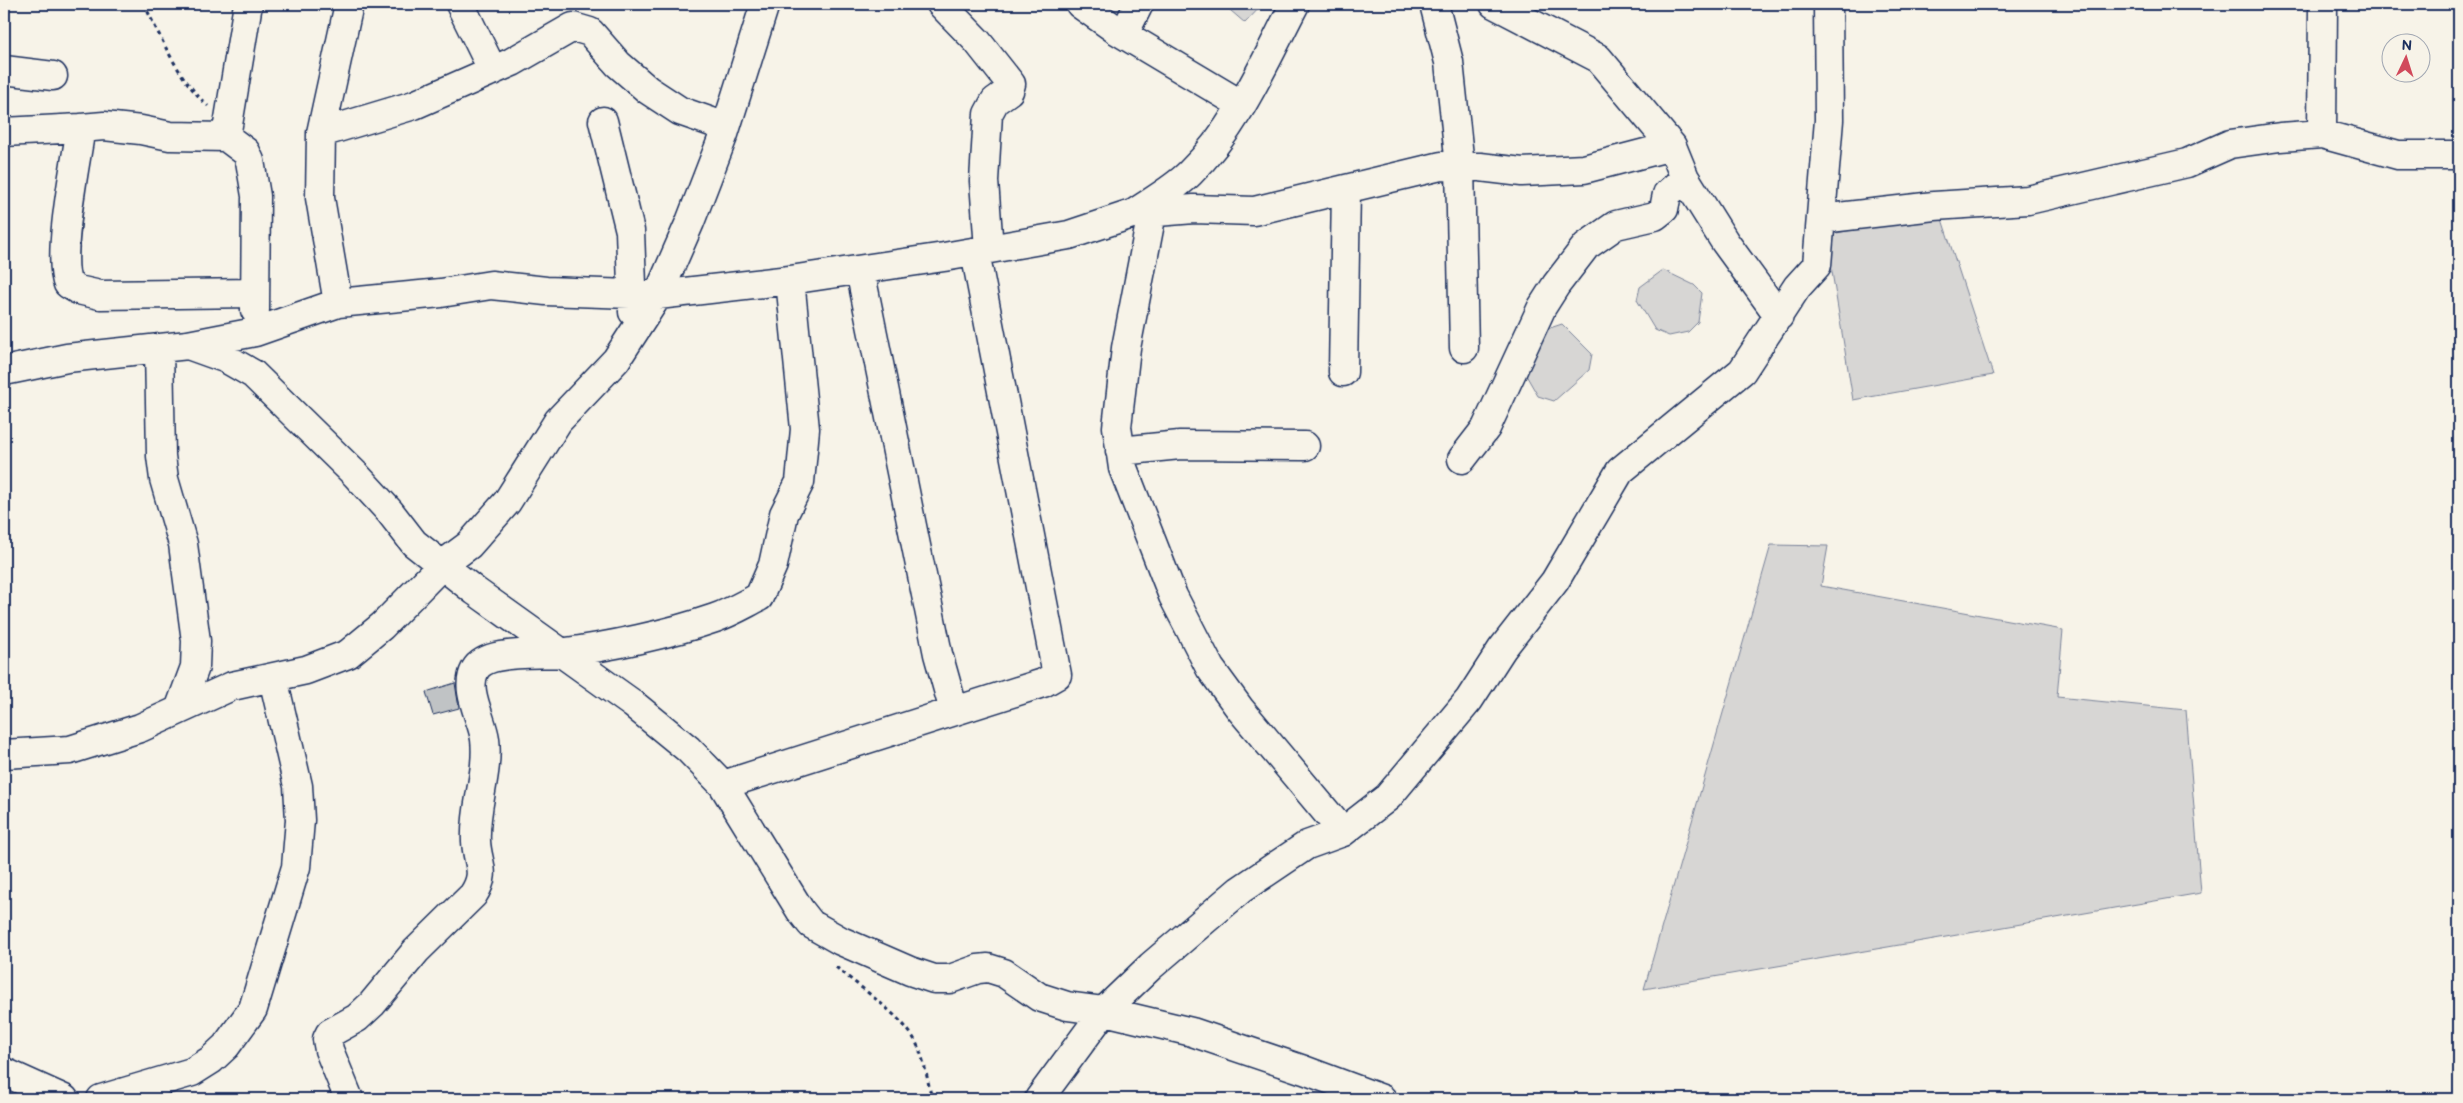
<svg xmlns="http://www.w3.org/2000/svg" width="2463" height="1103" font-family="'Balsamiq Sans',sans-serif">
  <rect width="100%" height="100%" fill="#f7f3e8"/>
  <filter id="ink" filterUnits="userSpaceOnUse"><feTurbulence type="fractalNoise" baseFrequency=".02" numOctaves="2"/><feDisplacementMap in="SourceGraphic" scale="10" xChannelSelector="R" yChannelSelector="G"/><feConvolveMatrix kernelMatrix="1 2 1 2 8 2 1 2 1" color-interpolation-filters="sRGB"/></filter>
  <g filter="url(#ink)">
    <path fill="#d7d6d4" stroke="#798299" d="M1223,4H1263L1245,23Z
      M1940,213L1993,375L1853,400L1826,235Z
      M1663,270L1694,285L1702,293L1698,322L1688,332L1669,336L1655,330L1637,300L1640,287Z
      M1562,324L1592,354L1589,370L1554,401L1538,396L1519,363L1535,333Z
      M1771,545L1828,546L1821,586L2063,630L2057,697L2186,710L2201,893L1644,989Z"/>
    <path fill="#c0c3c5" stroke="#1b2f5e" d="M455,683L459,708L433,715L426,692Z"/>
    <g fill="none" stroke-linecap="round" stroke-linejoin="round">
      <defs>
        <path id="minor" d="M460,4L493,71
          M941,4L977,41L1011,84L1009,91L995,101L988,114L984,181L989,249
          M1080,4L1118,31L1242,105
          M1434,4L1449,62L1460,166L1464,348
          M1494,4L1598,58L1672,146L1685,178L1725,242L1779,316
          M1124,34L1139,4
          M4,70L53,76
          M603,121L630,231L633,312
          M81,128L104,126L141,130L170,136L226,137L246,152L250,161L256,196L255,310
          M4,132L81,128C76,161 56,258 68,284L78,290L100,295L255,293
          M321,133L414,105L512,62L573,27L590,32L618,64L648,90L680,111L726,127
          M2322,134L2323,4
          M226,137L248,4
          M1152,213L1126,348L1117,427L1123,468L1173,596L1210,668L1240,709L1343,832
          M1133,214C1152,201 1174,189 1190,173C1238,126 1264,63 1295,4
          M1821,219L1934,206L2028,200L2187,163L2230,144L2280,137L2322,134L2398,155H2459
          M860,270L938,654L954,711
          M338,303L320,198L321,133L349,4
          M188,345L227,359L253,374L356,475L390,512L414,543L475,591L633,704L688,749L723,785L800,910L811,924L841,941L910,971L934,979H950L978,969L988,968L1004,973L1039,997L1067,1006L1104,1011L1192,1032L1304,1070L1382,1099
          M159,348L161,456L164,479L183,544L196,641L195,667L179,710
          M4,371L67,358L188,345L255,332L338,303L441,293L491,285L546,291L658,295L790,280L944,257L1069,235L1132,214L1194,209L1254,211L1441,166L1480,167L1522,172L1584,169L1672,146
          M1343,372L1346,189
          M1120,451L1180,445L1305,446
          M1462,459L1486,428L1542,307L1556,285L1586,246L1616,225L1655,216L1664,209L1667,194L1685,178
          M4,754L70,750L140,728L232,686L306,670L348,654L382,626L442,565L469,545L507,502L558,421L616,360L658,295L690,222L724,134L765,4
          M723,785L1043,683L1057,675L975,252
          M4,1072L64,1099
          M101,1099L192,1072L211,1060L226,1046L253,1009L296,867L300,820L298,786L273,678
          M349,1099L329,1050L327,1039L330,1033L357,1018L372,1004L416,951L473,895C488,872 477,864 476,841C474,807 489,773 485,739C482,718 464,690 475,670C486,649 539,655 560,653C608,647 669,634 715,618C730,613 745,604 759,597L773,565L784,514L800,482L805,429L790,280
          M1039,1099L1104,1011L1151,966L1240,890L1307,845L1343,832L1388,797L1469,700L1502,649L1555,581L1620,471L1742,371L1797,287L1817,265L1829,120L1828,4"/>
      </defs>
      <use href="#minor" stroke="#1b2f5e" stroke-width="31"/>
      <path stroke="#1b2f5e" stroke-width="3" stroke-dasharray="4 4" stroke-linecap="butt" d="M144,4C162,40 178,78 208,106
        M836,967C858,986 898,1013 913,1037C924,1055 927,1079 932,1099"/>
      <use href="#minor" stroke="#f7f3e8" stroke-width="28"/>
    </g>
  </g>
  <rect width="2463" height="1103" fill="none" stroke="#f7f3e8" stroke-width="20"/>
  <rect x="10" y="10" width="2443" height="1083" fill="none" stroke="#1b2f5e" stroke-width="2" filter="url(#ink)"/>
  <g transform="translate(2406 58) rotate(4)"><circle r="24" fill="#f7f3e8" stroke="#9fa5b1"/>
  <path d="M0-4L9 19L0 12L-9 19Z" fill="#d1495b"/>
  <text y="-8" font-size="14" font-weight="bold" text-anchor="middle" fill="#1b2f5e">N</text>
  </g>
</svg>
